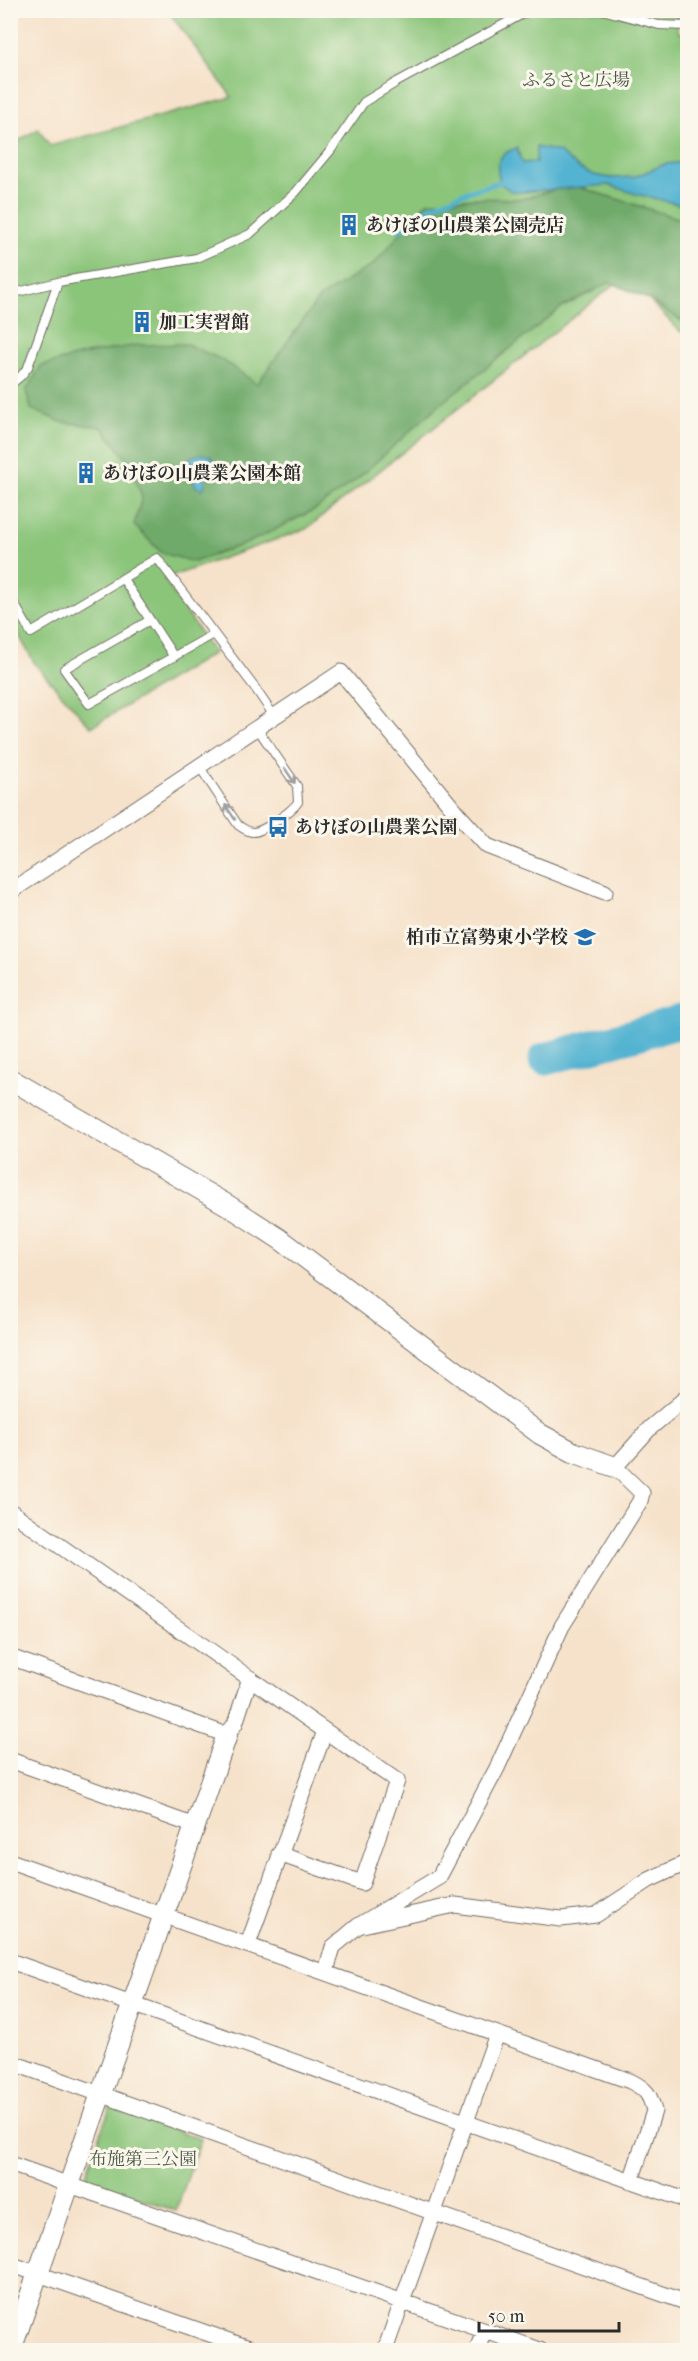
<svg xmlns="http://www.w3.org/2000/svg" width="698" height="2361" font-family="'IM FELL French Canon','Noto Serif JP',serif">
  <rect width="100%" height="100%" fill="#fbf7ec"/>
  <filter id="ink" filterUnits="userSpaceOnUse"><feTurbulence type="fractalNoise" baseFrequency=".0167" numOctaves="2"/><feDisplacementMap in="SourceGraphic" scale="12" xChannelSelector="R" yChannelSelector="G"/><feConvolveMatrix kernelMatrix="1 2 1 2 8 2 1 2 1" color-interpolation-filters="sRGB"/></filter>
  <filter id="wash" filterUnits="userSpaceOnUse"><feTurbulence type="fractalNoise" baseFrequency=".008" numOctaves="4" result="noise"/><feDisplacementMap in="SourceGraphic" scale="24" xChannelSelector="R" yChannelSelector="G"/><feGaussianBlur stdDeviation="1.35" result="paint"/><feColorMatrix in="noise" values="0 0 0 0 0 0 0 0 0 0 0 0 0 0 0 0 0 1.4 0 .05"/><feComposite in="paint" operator="in"/></filter>
  <g filter="url(#wash)">
    <rect width="100%" height="100%" fill="#f6e2ca"/>
    <path fill="#8bc57a" stroke="#5b7852" stroke-width="1.5" d="M168,11H680L677,25L678,32L688,35L687,332H681L625,276L306,529L164,579L214,653L91,727L35,664L11,621L10,146L38,129L50,146L232,97Z
      M110,2107L201,2139L176,2211L85,2179Z"/>
    <path fill="#70aa6a" stroke="#4e6a4a" stroke-width="1.5" d="M572,185L681,219L687,218V322H683L648,299L610,282L561,308L439,405L357,479L316,509L250,542L194,562L162,553L134,525L142,497L129,462L102,427L61,422L31,409L26,391L41,366L86,354L137,345L187,344L224,361L257,384L319,298L374,264L427,202L475,198L521,199Z"/>
    <path fill="#52b3d1" stroke="#3e6f7e" stroke-width="1.5" d="M536,147L559,152L579,168L594,175L611,178L634,177L665,164L687,162V206L636,194L609,185L522,192L511,191L501,184C494,165 497,154 517,148L522,163L536,162Z
      M201,454L209,455L214,460L215,471L211,477H206L204,487L202,489L195,486L192,474L194,467L190,460V457Z"/>
    <g fill="none" stroke-linecap="round" stroke-linejoin="round">
      <path stroke="#52b3d1" stroke-width="5" d="M400,230L428,208L461,194L500,182"/>
      <path stroke="#52b3d1" stroke-width="33" d="M545,1059L688,1020"/>
    </g>
  </g>
  <g filter="url(#ink)">
    <g fill="none" stroke-linecap="round" stroke-linejoin="round">
      <defs>
        <path id="service" d="M602,10L659,25L688,26
          M10,294L58,282L197,258L250,234L296,192L331,150L364,102L397,82L530,10
          M10,385L21,376L28,367L58,282
          M123,579L150,620
          M10,596L31,633L157,558L255,688L274,716
          M174,657L150,620L64,669L89,704L214,634
          M199,766L238,825C242,828 246,831 252,832C262,833 292,811 298,802L297,786L257,728"/>
        <path id="minor" d="M10,892L341,672L456,812L487,846L605,892
          M10,1511L397,1781L362,1883L279,1854
          M10,1657L227,1735L235,1724L250,1678
          M10,1760L195,1826
          M10,1861L630,2081C646,2089 650,2094 654,2111L631,2181
          M358,1926L439,1877L497,1768L562,1626L640,1501L642,1493L615,1467L650,1428L688,1396
          M248,1944L325,1731
          M10,1961L688,2201
          M326,1971L333,1947L358,1926L455,1905L561,1919L596,1915L649,1880L688,1862
          M10,2062L688,2303
          M10,2164L540,2350
          M10,2264L255,2350
          M385,2350L497,2034
          M477,2350L484,2331"/>
        <path id="tertiary" d="M10,1079L229,1206L280,1239L540,1434L573,1452L615,1467
          M11,2350L227,1735"/>
      </defs>
      <use href="#service" stroke="#726b63" stroke-width="10"/>
      <use href="#minor" stroke="#726b63" stroke-width="17"/>
      <use href="#tertiary" stroke="#726b63" stroke-width="22"/>
      <use href="#service" stroke="#fff" stroke-width="8"/>
      <use href="#minor" stroke="#fff" stroke-width="15"/>
      <use href="#tertiary" stroke="#fff" stroke-width="20"/>
    </g>
    <defs><path id="oneway-shaft" d="M-6 0H5M1.5-3L5.5 0L1.5 3" fill="none" stroke-width="1.6" stroke-linecap="round" stroke-linejoin="round" transform="scale(1.5)"/></defs>
    <g stroke="#a0a0a0">
      <use href="#oneway-shaft" transform="translate(290 776) rotate(56)"/>
      <use href="#oneway-shaft" transform="translate(230 812) rotate(-124)"/>
    </g>
  </g>
  <defs>
    <symbol id="building-bare" viewBox="-9 -9 18 18"><path d="M-4-6H4V6H1V3H-1V6H-4ZM-2.5-4.3h1.7v1.8h-1.7ZM.8-4.3h1.7v1.8H.8ZM-2.5-1h1.7V.8h-1.7ZM.8-1h1.7V.8H.8Z" fill="#1f6fb2" stroke="#fbf7ec" stroke-width="2.5" paint-order="stroke"/></symbol>
    <symbol id="bus-bare" viewBox="-9 -9 18 18"><path d="M-5-6H5V4H4V6H2V4H-2V6H-4V4H-5ZM-3.5-4V0h7V-4ZM-3.5 1.2v1.5H-2V1.2ZM2 1.2v1.5H3.5V1.2Z" fill="#1f6fb2" stroke="#fbf7ec" stroke-width="2.5" paint-order="stroke"/></symbol>
    <symbol id="school-bare" viewBox="-9 -9 18 18"><path d="M0-5L7-2L0 1L-7-2ZM-4 1L0 2.5L4 1V4Q0 6-4 4Z" fill="#1f6fb2" stroke="#fbf7ec" stroke-width="2.5" paint-order="stroke"/></symbol>
  </defs>
  <g fill-rule="evenodd">
    <use href="#building-bare" x="334" y="210" width="30" height="30"/>
    <use href="#building-bare" x="127" y="307" width="30" height="30"/>
    <use href="#building-bare" x="71" y="458" width="30" height="30"/>
    <use href="#bus-bare" x="263" y="812" width="30" height="30"/>
    <use href="#school-bare" x="570" y="922" width="30" height="30"/>
  </g>
  <g text-anchor="middle" dominant-baseline="central" stroke-width="6" stroke-linejoin="round" paint-order="stroke">
    <g font-size="18" fill="#485943" stroke="#fbf7ec">
      <text x="576" y="80">ふるさと広場</text>
      <text x="143" y="2159">布施第三公園</text>
    </g>
    <g font-size="18" font-weight="bold" fill="#2b2b2b" stroke="#fbf7ec" text-anchor="start">
      <text x="366" y="225">あけぼの山農業公園売店</text>
      <text x="159" y="322">加工実習館</text>
      <text x="103" y="473">あけぼの山農業公園本館</text>
      <text x="295" y="827">あけぼの山農業公園</text>
      <text x="568" y="937" text-anchor="end">柏市立富勢東小学校</text>
    </g>
  </g>
  <rect width="698" height="2361" fill="none" stroke="#fbf7ec" stroke-width="36"/>
  <path d="M479 2322v9h140v-9" fill="none" stroke="#2b2b2b" stroke-width="3"/>
  <text x="488" y="2322" font-size="18" fill="#2b2b2b" stroke="#fbf7ec" stroke-width="4.5" paint-order="stroke">50 m</text>
</svg>
